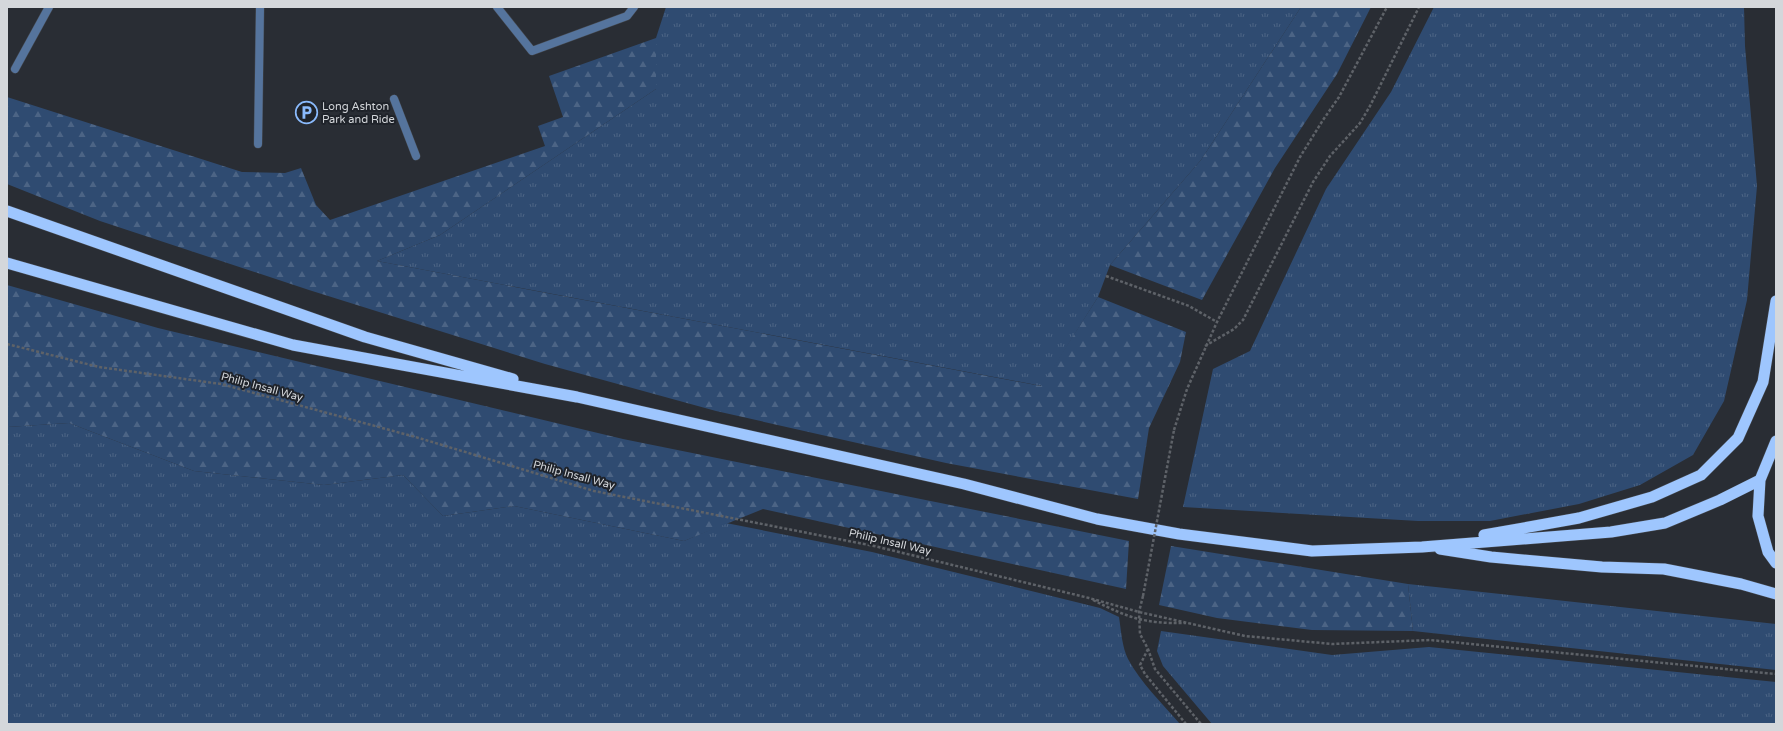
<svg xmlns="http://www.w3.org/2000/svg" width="1783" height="731" font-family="'Varela Round',sans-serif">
  <defs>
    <pattern id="grass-tufts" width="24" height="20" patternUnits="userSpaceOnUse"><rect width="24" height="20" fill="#2f4b71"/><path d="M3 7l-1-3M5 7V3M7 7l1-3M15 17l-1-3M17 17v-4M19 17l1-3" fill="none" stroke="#4c6485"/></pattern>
    <pattern id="forest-firs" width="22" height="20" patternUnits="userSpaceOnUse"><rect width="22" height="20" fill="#2f4b71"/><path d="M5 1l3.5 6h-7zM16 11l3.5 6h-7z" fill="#4c6485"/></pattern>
  </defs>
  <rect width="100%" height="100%" fill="#292d34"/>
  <path fill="url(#grass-tufts)" d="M666,7H1301L1201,160L1110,265L1098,297L1042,386L377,261L440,235L656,89V38Z
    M1434,7H1744L1745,46L1757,186L1747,300L1724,401L1693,455L1640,485L1579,504L1490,521H1418L1183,507L1213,369L1250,351L1326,189L1391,92Z
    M69,423L194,471L324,485L403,475L443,516L514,506L684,541L726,523L872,552L1088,605L1100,608L1119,617C1121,630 1122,647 1128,659C1140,682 1163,704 1180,724H7V427Z
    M1408,584L1776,624V670L1413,631Z
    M1161,631L1332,655L1429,647L1776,682V724H1212L1163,666L1157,651Z"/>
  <path fill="url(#forest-firs)" d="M1301,7H1371L1337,74L1275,168L1202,300L1110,265L1201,160Z
    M656,38V89L440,235L377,261L1041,386L1098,297L1186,332L1180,362L1149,428L1138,499L946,463L716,411L545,364L309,290L100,221L7,184V97L242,172L285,173L301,168L316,205L330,220L545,146L538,126L563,117L549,76Z
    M7,285L158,328L623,439L1129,541L1126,589L763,509L684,541L514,506L443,516L403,475L324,485L194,471L69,423L7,427Z
    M1171,546L1408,584L1413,631L1312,630L1217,618L1159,605Z"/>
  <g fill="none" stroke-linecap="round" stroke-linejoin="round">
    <defs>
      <path id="service" d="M497,7L532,51L627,16L634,7
        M15,69L49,7
        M394,99L416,156
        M258,144L260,7"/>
      <path id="trunk" d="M7,211L365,337L513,379
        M7,263L293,345L577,397L964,484L1097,519L1179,534L1312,551L1422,547L1611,532L1665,523L1720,500L1760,480
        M1776,441L1760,480L1758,516L1768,552L1776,563
        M1484,535L1579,518L1652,497L1701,475L1738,438L1763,382L1776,301
        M1440,549L1491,557L1602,567L1664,569L1741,584L1776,594"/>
    </defs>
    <use href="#service" stroke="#44484f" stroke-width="9"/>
    <use href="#trunk" stroke="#44484f" stroke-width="12"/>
    <path stroke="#5e6268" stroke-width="2.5" stroke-dasharray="3 2" stroke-linecap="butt" d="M1106,276L1189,306L1217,322
      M7,344L99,367L221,384L419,438L594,491L874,546L1089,598L1139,612L1245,636L1332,644L1430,640L1776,674
      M1205,346L1234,329L1243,320L1313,182L1330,156L1360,123L1370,106L1419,7
      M1174,430L1187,389L1217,322L1300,157L1323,120L1339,97L1387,7
      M1143,596L1139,612L1140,634L1148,649L1155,669L1201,724
      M1093,600C1129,618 1145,624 1186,623
      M1148,649L1140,665L1145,674L1186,724"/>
    <use href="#service" stroke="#55749d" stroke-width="8"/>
    <use href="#trunk" stroke="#9ec6fe" stroke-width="11"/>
    <path stroke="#5e6268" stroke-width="2.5" stroke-dasharray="3 2" stroke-linecap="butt" d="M1143,596L1174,430"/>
  </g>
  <defs>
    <symbol id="parking-ring" viewBox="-11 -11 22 22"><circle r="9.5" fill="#1f232a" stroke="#8abafc" stroke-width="1.5"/><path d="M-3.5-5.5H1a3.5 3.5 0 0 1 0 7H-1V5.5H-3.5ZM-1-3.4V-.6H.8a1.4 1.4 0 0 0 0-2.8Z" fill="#8abafc"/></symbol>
  </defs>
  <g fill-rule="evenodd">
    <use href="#parking-ring" x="294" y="100" width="25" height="25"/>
  </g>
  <g text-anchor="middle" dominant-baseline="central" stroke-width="4" stroke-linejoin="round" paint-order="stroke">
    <g font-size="11" fill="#d4d7db" stroke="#1f232a" text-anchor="start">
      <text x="322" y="106">Long Ashton<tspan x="322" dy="13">Park and Ride</tspan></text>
    </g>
    <g font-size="11" fill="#d4d7db" stroke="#1f232a">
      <text transform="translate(262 387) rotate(15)">Philip Insall Way</text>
      <text transform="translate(574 475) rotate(15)">Philip Insall Way</text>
      <text transform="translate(890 542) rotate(13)">Philip Insall Way</text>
    </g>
  </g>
  <rect width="1783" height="731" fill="none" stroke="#d4d7db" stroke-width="16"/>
</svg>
